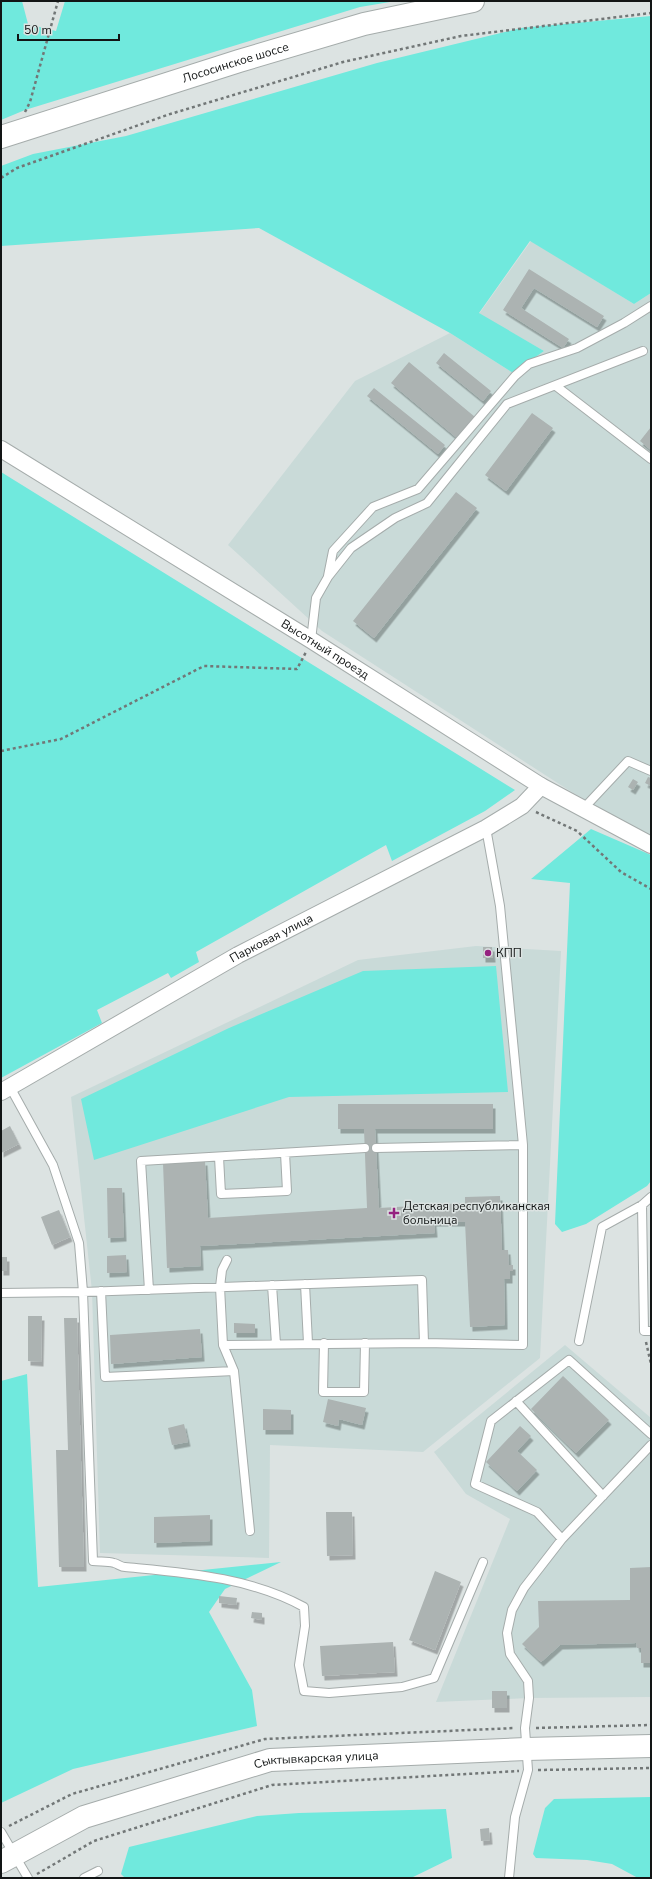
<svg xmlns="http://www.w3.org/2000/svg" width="652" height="1879" font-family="'Nunito Sans',sans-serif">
  <defs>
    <filter id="shadow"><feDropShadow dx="2.5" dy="4.5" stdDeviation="0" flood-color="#0004"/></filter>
  </defs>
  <rect width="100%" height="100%" fill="#dce3e2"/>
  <path fill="#c9dad8" d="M531,241L634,304L651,293V837L570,791L322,631L228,545L355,381L450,333L513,373L544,351L479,314Z
    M476,946L561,951L540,1358L423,1452L270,1445L269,1558L100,1553L92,1291L71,1097L358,960Z
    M565,1345L651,1418V1697L529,1698L436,1702L510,1519L466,1494L434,1452Z"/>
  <path fill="#70e9dd" d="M1,1H22L28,24L56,31L65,1H396L360,7L25,110L1,120Z
    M651,16V293L634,304L530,241L479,313L544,351L513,373L450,333L259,228L1,246V166L33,154L126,136L377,63L521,28Z
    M1,472L515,790L485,811L392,861L386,845L196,952L199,962L171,978L168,973L97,1010L102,1023L1,1078Z
    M591,829L651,855V1181L647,1186L586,1224L562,1232L555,1224L570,883L531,879Z
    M496,966L508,1092L289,1097L94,1160L81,1099L229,1028L363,971Z
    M27,1374L38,1587L281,1562L225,1589L209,1612L252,1690L257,1726L73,1769L1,1803V1381Z
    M651,1797V1878H638L612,1864L587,1860L536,1858L533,1854L545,1808L554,1799Z
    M446,1809L452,1858L411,1878H125L121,1874L129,1847L257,1816L299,1813Z"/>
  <path fill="#acb3b2" filter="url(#shadow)" d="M529,269L604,316L597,327L534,288L521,308L569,339L563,348L503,310Z
    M444,353L491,391L483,401L436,363Z
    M409,362L475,417L457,438L391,383Z
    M374,388L445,445L438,454L367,396Z
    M532,413L553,428L506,491L485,475Z
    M651,427V450L640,441Z
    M456,492L477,508L374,638L353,621Z
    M648,777L651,778V786L645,783Z
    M633,779L638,782L633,790L628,787Z
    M483,947H492L493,958H483Z
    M338,1104H493V1129H375L379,1208L465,1203V1197L500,1196L502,1250H508L509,1265H513V1271H510V1279H504L505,1325L470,1327L465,1222H434L435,1233L200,1246L201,1266L167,1268L163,1163L205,1161L208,1218L367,1208L364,1129H338Z
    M10,1126L19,1144L1,1153V1131Z
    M107,1188H122L124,1237L108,1238Z
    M59,1210L70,1237L52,1245L41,1217Z
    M126,1255L127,1272L107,1273V1256Z
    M1,1257H7V1271H1Z
    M28,1316H42L41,1362L28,1361Z
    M64,1318H77L84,1567H59L56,1450H68Z
    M234,1323L255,1324V1333H234Z
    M200,1329L202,1357L111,1364L110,1335Z
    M563,1376L609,1420L576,1453L531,1409Z
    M328,1399L366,1408L362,1425L339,1419L338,1426L323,1422Z
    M263,1409L291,1410V1430H263Z
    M184,1424L188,1442L172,1445L168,1428Z
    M520,1426L531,1436L517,1451L537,1470L517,1491L486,1462Z
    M326,1512H352L353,1555L327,1556Z
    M210,1515V1541L154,1543V1517Z
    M651,1567V1663H641V1648H637L636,1643L560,1645L541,1662L522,1644L539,1627L538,1601L630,1600V1568Z
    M435,1571L461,1582L435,1650L409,1640Z
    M219,1596L237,1598L236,1605L219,1603Z
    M252,1612L262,1613V1620L251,1618Z
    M393,1642L395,1672L322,1676L320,1646Z
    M492,1691H507V1708H492Z
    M489,1828L490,1840L481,1841L480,1829Z"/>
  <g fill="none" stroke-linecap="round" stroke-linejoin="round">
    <defs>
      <path id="service" d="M556,386L651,459
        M328,576L333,551L373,507L418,489L515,376L529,364L577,348L624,323L651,306
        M311,640L316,598L328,577L351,548L395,518L427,503L507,404L643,351
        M583,809L628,761L651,771
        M376,1148L523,1145
        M219,1157L221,1194L287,1191L285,1153
        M642,1205L644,1331H651
        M227,1260L222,1270L220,1287L223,1345L234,1371L250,1531
        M305,1284L308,1343
        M272,1285L276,1344
        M149,1290L141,1161L365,1148
        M101,1291L105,1377L234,1371
        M1,1293L83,1292L79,1243L53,1165L10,1087
        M579,1341L602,1227L642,1205L651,1197
        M324,1343L323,1392H364L365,1343
        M424,1343L422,1280L83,1292L93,1561C100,1562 107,1561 114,1563C118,1564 121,1567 125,1567C187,1573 249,1577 304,1607L305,1626L299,1665L304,1691L329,1693L402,1687L434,1678L483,1562
        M223,1345L424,1343L523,1345V1145L500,906L486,828
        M516,1401L603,1496
        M562,1539L537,1512L475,1484L491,1421L569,1360L651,1434
        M1,1832L28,1878
        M84,1878L98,1871
        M509,1878L515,1817L528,1770L525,1728L529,1698L528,1681L510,1654L507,1633L512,1610L524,1588L562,1539L651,1445"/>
      <g id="minor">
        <path id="s1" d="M1,449L311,640L541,786L651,845"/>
        <path id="s2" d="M1,1092L238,955L486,828L522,806L541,786"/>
      </g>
      <g id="secondary">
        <path id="s3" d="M1,137L239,61L364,24L473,1"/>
        <path id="s4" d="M1,1862L84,1817L270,1760L526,1749L651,1746"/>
      </g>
    </defs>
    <use href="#service" stroke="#a5acab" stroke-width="10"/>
    <use href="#minor" stroke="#a5acab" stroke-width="18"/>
    <use href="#secondary" stroke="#a5acab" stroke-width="24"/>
    <path stroke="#727777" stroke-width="2.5" stroke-dasharray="3 3" stroke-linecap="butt" d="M25,112L30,102L58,1
      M1,178L17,168L167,115L343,62L461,36L651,13
      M1,751L61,739L204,666L297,669L306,652
      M536,812L577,831L621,872L651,889
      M646,1342L651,1364
      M536,1728L651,1725
      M538,1770L651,1768
      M9,1826L72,1794L265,1739L515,1728
      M37,1874L94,1841L272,1785L519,1771"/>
    <use href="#service" stroke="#fff" stroke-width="8"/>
    <use href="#minor" stroke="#fff" stroke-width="16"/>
    <use href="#secondary" stroke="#fff" stroke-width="22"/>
  </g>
  <g fill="#952280" stroke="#dce3e2" stroke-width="1.5">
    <circle cx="488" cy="953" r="4"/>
    <path d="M392 1207h4v4h4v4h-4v4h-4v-4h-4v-4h4z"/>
  </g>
  <g text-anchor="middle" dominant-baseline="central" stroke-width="3" stroke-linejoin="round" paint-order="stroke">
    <g font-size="12" fill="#121515" stroke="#dce3e2">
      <text stroke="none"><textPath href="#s3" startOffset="246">Лососинское шоссе</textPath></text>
      <text stroke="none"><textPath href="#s1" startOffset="381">Высотный проезд</textPath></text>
      <text stroke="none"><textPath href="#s2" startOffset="311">Парковая улица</textPath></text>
      <text stroke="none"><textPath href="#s4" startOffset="335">Сыктывкарская улица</textPath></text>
    </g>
    <g font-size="12" fill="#121515" stroke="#dce3e2" text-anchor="start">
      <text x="496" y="953">КПП</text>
      <text x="403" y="1206">Детская республиканская<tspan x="403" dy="14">больница</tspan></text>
    </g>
  </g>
  <rect width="652" height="1879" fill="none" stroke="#121515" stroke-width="4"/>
  <path d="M18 34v6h101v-6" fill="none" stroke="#121515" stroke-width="2"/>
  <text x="24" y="34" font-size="12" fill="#121515" stroke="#dce3e2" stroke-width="3" paint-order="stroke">50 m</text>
</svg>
